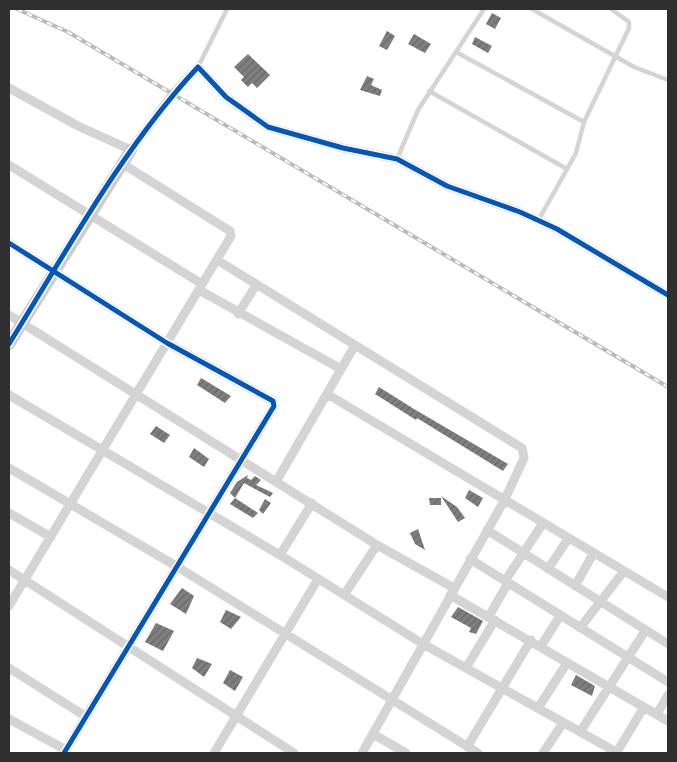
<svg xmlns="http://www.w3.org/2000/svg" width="677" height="762" font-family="'Exo 2',sans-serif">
  <defs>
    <pattern id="building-hatch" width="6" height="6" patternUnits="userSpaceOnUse" patternTransform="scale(1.25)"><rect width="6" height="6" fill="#7f7f7f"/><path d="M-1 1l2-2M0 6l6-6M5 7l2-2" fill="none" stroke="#686868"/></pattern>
  </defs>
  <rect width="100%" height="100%" fill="#fff"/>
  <path fill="url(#building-hatch)" d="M492,13L501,18L495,29L486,24Z
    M387,31L395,36L387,50L379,46Z
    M414,34L431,44L425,53L408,44Z
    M475,37L492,46L488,53L472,44Z
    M248,54L270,75L257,88L252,83L248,87L241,80L244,77L234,67Z
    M367,76L374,79L371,85L382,90L380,96L360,90Z
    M201,378L231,396L225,403L197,385Z
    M379,387L414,409L508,464L503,471L417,418L416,420L375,394Z
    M156,426L170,435L164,443L150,434Z
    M194,448L209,459L204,467L189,457Z
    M248,475L247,478L251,480L255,476L261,480L256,485L273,493L270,497L244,483L235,498L230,493L237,482Z
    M469,490L483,498L478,507L465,498Z
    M441,496L457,507L465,518L458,522Z
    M235,498L258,513L253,518L230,504Z
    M429,498H441V505H430Z
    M265,499L271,503L263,514L259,510Z
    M418,529L425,550L415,544L410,533Z
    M182,588L194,596L186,614L170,604Z
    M458,607L483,621L476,634L469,632L471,628L451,617Z
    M226,610L241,617L231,629L220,622Z
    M156,623L174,631L163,651L145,642Z
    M197,658L212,664L204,677L192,668Z
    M230,670L243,677L235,691L223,683Z
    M576,675L595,686L592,696L571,685Z"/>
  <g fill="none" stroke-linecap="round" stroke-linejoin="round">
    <path stroke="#d4d4d4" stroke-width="4.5" d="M532,9L634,67L668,80
      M456,52L584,122L576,153L538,221
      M198,67L227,9
      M429,91L567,169
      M584,122L629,28V22L611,9
      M397,159L418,110L484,9"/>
    <path stroke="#d4d4d4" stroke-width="9" d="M9,88L78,126L131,150L172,95L198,67L226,97L268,127L343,148L397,159L447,186L520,212L557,229L668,295
      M9,165L202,284
      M9,243L167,343L273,401L274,406L64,753
      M217,260L522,448L524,458L504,501L362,753
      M199,290L341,369
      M238,314L256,285
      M9,315L377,545L454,588
      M327,394L668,597
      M9,395L280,555L423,644L618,753
      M9,468L176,566L478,753
      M276,482L355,345
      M9,513L51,537
      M487,530L668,644
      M280,555L312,503
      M470,559L668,682
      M548,569L568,539
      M9,570L294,753
      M505,581L543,523
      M575,586L593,554
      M344,595L377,545
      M450,595L668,721
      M9,606L231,236L230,231L123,164
      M489,616L508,583
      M580,628L624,571
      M541,646L560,616
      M9,668L85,716
      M466,668L495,620
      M538,708L567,663
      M657,714L668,695
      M9,719L66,750
      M580,732L645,631
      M373,734L406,753
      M467,747L531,640
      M617,752L644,707
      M214,753L318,579
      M543,753L563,723"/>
    <path stroke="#cdcdcd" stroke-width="12" d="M9,344L131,150"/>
    <defs>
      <path id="rail" d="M17,9L68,32L668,387"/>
    </defs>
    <use href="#rail" stroke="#bbb" stroke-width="4"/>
    <use href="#rail" stroke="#fff" stroke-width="2" stroke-dasharray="5.5" stroke-linecap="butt"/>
    <defs>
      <path id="cycleway" d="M9,243L167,343L273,401L274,406L64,753
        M9,344C66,252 124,146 198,67L226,97L268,127L343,148L397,159L447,186L520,212L557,229L668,295"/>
    </defs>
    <use href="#cycleway" stroke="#fff" stroke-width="8"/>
    <use href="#cycleway" stroke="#0057b8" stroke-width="5"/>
  </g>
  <rect width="677" height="762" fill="none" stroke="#2f2f2f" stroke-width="20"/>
</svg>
